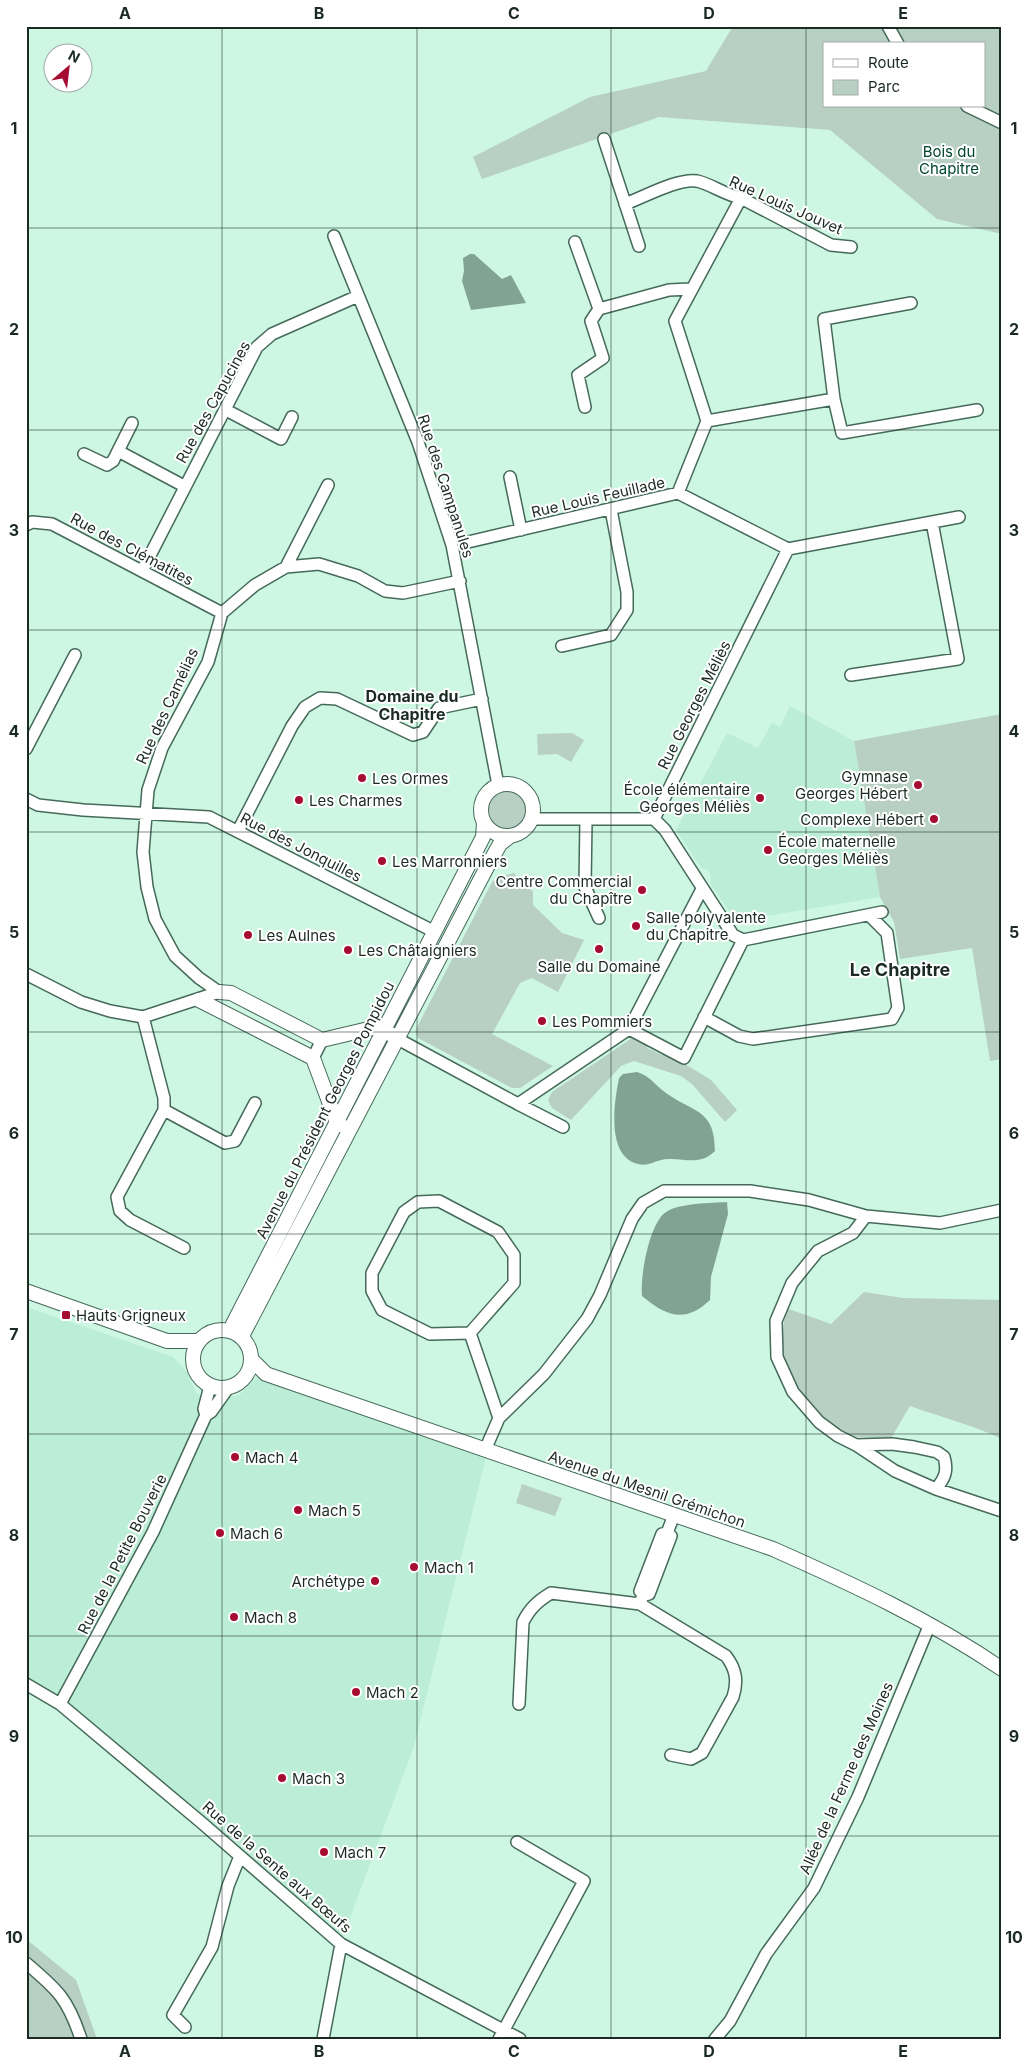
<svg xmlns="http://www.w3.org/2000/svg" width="1028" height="2065" font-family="Inter,sans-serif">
  <rect width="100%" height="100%" fill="#cdf6e3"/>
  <path fill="#bcedd6" d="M790,706L854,741L880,897L736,921L710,883L711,876L708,870L701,868L676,830L727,733L758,748L772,723L780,727Z
    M26,1307L173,1357L187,1372L196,1393L210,1400L239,1395L266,1368L488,1449L413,1749L342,1939L103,1731L58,1698L33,1684L26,1691Z"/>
  <path fill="#b8d0c4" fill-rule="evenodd" d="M733,26H1002V234L937,219L830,130L659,117L482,179L473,157L590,97L706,71ZM824,44H984V106H824Z
    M1002,714V1059L990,1061L972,948L900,959L894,922L880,897L854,741Z
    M572,733L584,740L571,762L557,754L538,755L537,734Z
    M489 810a19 19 0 1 1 38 0a19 19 0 1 1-38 0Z
    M514,873L521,884L533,891V905L562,933L584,940L558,992L532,978L520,983L492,1034L553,1066L520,1088H512L418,1038L415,1031L492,882L496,878Z
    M632,1038L648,1044L647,1048L662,1055L664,1051L711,1080L737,1110L725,1122L692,1084L681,1076L634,1061L621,1066L571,1120L552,1108L548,1100L552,1092Z
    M864,1292L903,1298L1002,1300V1439C973,1425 940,1417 910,1406L891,1438C878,1437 861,1439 849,1435C823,1427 787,1380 783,1354C781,1339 784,1322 786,1308L831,1324Z
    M522,1484L562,1498L555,1516L516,1503Z
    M26,1939L76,1980L97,2039H26Z"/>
  <path fill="#81a393" d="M470,254H474L502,279L511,275L526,303L471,310L462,281L464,271L463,258Z
    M637,1072C650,1076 655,1085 666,1093C694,1113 715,1109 715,1151C700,1166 686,1158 668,1159C657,1159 649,1167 638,1164C606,1156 614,1103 619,1078L623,1074Z
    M727,1202L728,1214L711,1277L710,1300C685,1324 666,1316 642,1296C640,1277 649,1223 666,1212C679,1203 712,1203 727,1202Z"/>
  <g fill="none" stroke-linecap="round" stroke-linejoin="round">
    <defs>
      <path id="minor" d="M888,26L898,44
        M967,106L1002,123
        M604,139L639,246
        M625,204C644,197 678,178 697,181C711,184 725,195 741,198L831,245L851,247
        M334,236L418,442L452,545L498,785
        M575,242L599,309L591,321L603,358L578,375L585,407
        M599,309L669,290L691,289
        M834,399L842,433L977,410
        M226,410L281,439L292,417
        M707,421L834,399L824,319L911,303
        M132,423L118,451L184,486
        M84,454L107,465L113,461L118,451
        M510,477L521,530
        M678,493L707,421L675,321L741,198
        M26,525L32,522L52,524L222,613
        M468,542L678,493L788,549L959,517
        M286,567L328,485
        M142,571L257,347L272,334L358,296
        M562,646L611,635L627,610V592L611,510
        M851,675L958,659L932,522
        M26,749L75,655
        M26,799L38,805L83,810L209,817L435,932
        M533,819H654L788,549
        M586,819L585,887L599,918
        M654,819L665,830L733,935L743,940L882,912
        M238,831L292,726L305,707L320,698L337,699L413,735L423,732L439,708L482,699
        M26,974L81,1002L110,1011L143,1017L219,992
        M219,992L199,978L175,956L155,919L147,887L143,852L148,790L162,748L208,662L222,613L255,585L286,567L319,564L358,576L385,591L403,593L460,581
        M143,1017L164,1098V1110L117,1197L120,1211L130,1220L184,1248
        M704,1017L739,1036L753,1039L892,1019L898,1008L887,933L869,915
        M629,1029L684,1058L743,940
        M396,1038L518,1104L629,1029L702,889
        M313,1058L322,1040
        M518,1104L563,1127
        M164,1110L225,1143L235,1141L255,1103
        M866,1216L853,1233L818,1251L792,1283L776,1321L777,1357L793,1392L819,1422L838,1436L856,1445L892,1444L914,1447L937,1452L944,1457C948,1471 945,1478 936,1489L1002,1511
        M470,1333L430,1334L382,1310L372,1291V1273L404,1212L418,1202L439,1201L498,1232L514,1255V1283L470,1333L499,1418L485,1450
        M206,1415L204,1409L210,1386
        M499,1418L544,1374L587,1319L600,1295L632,1219L643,1203L664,1191H750L809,1200L866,1216L940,1223L1002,1210
        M856,1445L895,1471L936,1489
        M644,1595L640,1591L662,1534L667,1533L674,1515
        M641,1600L644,1595L649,1594L671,1536L667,1533
        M26,1684L60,1704L202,1823L341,1944L520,2039
        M60,1704L153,1532L206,1415L211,1412L228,1388
        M519,1704L523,1622C530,1608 538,1601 551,1593L640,1604L726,1656C736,1669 738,1681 733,1697L702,1753L691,1759L671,1755
        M26,1963C58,1990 68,1999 81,2039
        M185,2027L173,2015L212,1947L228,1886L240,1856
        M323,2039L341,1944
        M499,2039L584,1881L517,1842
        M715,2039L730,2021L766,1954L814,1888L858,1797L930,1624"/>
      <path id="tertiary" d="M481 810a26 26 0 1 1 52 0a26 26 0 1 1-52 0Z
        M219,992L231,993L322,1040L377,1027L392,1035
        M199,1000L313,1058L337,1123L341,1125
        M26,1291L167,1341H198
        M193 1359a29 29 0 1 1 58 0a29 29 0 1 1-58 0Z
        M230,1330L483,837L484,823
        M242,1336L487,867L500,844L509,837
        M252,1360L266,1374L773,1549C852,1584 930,1620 1002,1669"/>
    </defs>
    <use href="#minor" stroke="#456a59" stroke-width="14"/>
    <use href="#tertiary" stroke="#456a59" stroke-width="16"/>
    <use href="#minor" stroke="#fff" stroke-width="11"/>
    <use href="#tertiary" stroke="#fff" stroke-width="14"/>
  </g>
  <path fill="none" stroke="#1b2b24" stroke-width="1" stroke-opacity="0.55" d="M222,26V2039M417,26V2039M611,26V2039M806,26V2039M26,228H1002M26,430H1002M26,630H1002M26,832H1002M26,1032H1002M26,1234H1002M26,1434H1002M26,1636H1002M26,1836H1002"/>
  <g fill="#a60c31" stroke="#fff" stroke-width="2">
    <circle cx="362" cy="778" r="5"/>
    <circle cx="918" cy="785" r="5"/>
    <circle cx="760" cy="798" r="5"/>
    <circle cx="299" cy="800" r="5"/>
    <circle cx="934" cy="819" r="5"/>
    <circle cx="768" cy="850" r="5"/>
    <circle cx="382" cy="861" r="5"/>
    <circle cx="642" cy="890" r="5"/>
    <circle cx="636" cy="926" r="5"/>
    <circle cx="248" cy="935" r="5"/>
    <circle cx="599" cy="949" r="5"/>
    <circle cx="348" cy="950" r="5"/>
    <circle cx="542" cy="1021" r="5"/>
    <rect x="61" y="1310" width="10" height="10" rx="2.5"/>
    <circle cx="235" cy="1457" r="5"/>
    <circle cx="298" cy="1510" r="5"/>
    <circle cx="220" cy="1533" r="5"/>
    <circle cx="414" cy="1567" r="5"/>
    <circle cx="375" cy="1581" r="5"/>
    <circle cx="234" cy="1617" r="5"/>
    <circle cx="356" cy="1692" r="5"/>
    <circle cx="282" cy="1778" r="5"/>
    <circle cx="324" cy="1852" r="5"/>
  </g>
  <g text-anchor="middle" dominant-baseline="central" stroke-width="4" stroke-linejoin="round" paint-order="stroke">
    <g font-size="15" fill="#004630" stroke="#fff">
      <text x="949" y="151">Bois du<tspan x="949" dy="17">Chapitre</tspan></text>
    </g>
    <g font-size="15" fill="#1b2b24" stroke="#fff">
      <text transform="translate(786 205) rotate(24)">Rue Louis Jouvet</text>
      <text transform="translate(213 402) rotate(-61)">Rue des Capucines</text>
      <text transform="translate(446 486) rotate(72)">Rue des Campanules</text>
      <text transform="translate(598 497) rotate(-13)">Rue Louis Feuillade</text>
      <text transform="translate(132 549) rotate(28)">Rue des Clématites</text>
      <text transform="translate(694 705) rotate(-63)">Rue Georges Méliès</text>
      <text transform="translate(167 706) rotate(-65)">Rue des Camélias</text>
      <text transform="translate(301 847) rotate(27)">Rue des Jonquilles</text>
      <text transform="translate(325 1110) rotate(-63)">Avenue du Président Georges Pompidou</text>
      <text transform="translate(647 1489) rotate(19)">Avenue du Mesnil Grémichon</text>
      <text transform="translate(122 1554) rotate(-63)">Rue de la Petite Bouverie</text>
      <text transform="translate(846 1778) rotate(-66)">Allée de la Ferme des Moines</text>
      <text transform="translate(277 1867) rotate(41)">Rue de la Sente aux Bœufs</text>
    </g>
    <g font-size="15" fill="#1b2b24" stroke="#fff" text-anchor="start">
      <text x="908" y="776" text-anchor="end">Gymnase<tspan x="908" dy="17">Georges Hébert</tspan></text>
      <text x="372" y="778">Les Ormes</text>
      <text x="750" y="789" text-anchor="end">École élémentaire<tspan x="750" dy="17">Georges Méliès</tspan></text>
      <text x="309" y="800">Les Charmes</text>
      <text x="924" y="819" text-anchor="end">Complexe Hébert</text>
      <text x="778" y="841">École maternelle<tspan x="778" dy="17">Georges Méliès</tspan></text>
      <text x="392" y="861">Les Marronniers</text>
      <text x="632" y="881" text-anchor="end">Centre Commercial<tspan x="632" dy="17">du Chapître</tspan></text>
      <text x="646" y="917">Salle polyvalente<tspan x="646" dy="17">du Chapitre</tspan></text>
      <text x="258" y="935">Les Aulnes</text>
      <text x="358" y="950">Les Châtaigniers</text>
      <text x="599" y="966" text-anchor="middle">Salle du Domaine</text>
      <text x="552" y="1021">Les Pommiers</text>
      <text x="76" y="1315">Hauts Grigneux</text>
      <text x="245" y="1457">Mach 4</text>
      <text x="308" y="1510">Mach 5</text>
      <text x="230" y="1533">Mach 6</text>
      <text x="424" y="1567">Mach 1</text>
      <text x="365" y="1581" text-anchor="end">Archétype</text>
      <text x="244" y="1617">Mach 8</text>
      <text x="366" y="1692">Mach 2</text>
      <text x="292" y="1778">Mach 3</text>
      <text x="334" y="1852">Mach 7</text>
    </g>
    <g font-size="16" font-weight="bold" fill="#1b2b24" stroke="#fff">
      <text x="412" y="696">Domaine du<tspan x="412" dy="18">Chapitre</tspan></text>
    </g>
    <g font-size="18" font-weight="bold" fill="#1b2b24" stroke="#fff">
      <text x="900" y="969">Le Chapitre</text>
    </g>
  </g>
  <rect width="1028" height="2065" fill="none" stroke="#ffffff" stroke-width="55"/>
  <rect x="823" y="42" width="162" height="65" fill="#ffffff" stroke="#a4aaa7"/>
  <rect x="833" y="59" width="25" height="8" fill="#ffffff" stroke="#a4aaa7"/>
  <text x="868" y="68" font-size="15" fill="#1b2b24">Route</text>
  <rect x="833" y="80" width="25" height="15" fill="#b8d0c4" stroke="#a4aaa7"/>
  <text x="868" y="92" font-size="15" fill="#1b2b24">Parc</text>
  <g transform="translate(68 68) rotate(28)"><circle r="24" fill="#ffffff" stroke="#a4aaa7"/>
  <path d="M0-4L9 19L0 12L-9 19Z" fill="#a60c31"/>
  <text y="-8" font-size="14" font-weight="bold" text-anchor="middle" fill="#1b2b24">N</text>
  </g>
  <rect x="28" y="28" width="972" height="2010" fill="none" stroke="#1b2b24" stroke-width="2"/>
  <g font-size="16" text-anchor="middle" font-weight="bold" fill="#1b2b24">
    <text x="125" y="19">A</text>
    <text x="319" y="19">B</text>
    <text x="514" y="19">C</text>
    <text x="709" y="19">D</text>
    <text x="903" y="19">E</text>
    <text x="14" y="134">1</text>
    <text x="1014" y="134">1</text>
    <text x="14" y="335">2</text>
    <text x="1014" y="335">2</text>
    <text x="14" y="536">3</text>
    <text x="1014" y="536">3</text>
    <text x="14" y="737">4</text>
    <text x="1014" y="737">4</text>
    <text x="14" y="938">5</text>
    <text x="1014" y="938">5</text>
    <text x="14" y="1139">6</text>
    <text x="1014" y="1139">6</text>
    <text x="14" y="1340">7</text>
    <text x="1014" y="1340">7</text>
    <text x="14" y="1541">8</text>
    <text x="1014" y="1541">8</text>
    <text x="14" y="1742">9</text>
    <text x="1014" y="1742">9</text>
    <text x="14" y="1943">10</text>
    <text x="1014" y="1943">10</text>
    <text x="125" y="2057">A</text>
    <text x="319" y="2057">B</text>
    <text x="514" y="2057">C</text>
    <text x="709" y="2057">D</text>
    <text x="903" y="2057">E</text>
  </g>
</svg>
